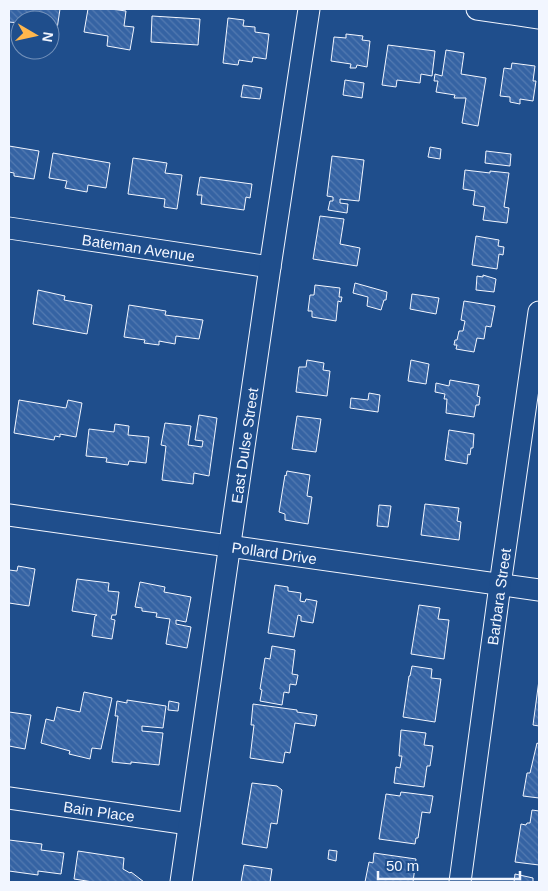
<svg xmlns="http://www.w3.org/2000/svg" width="548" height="891" font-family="Helvetica,sans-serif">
  <defs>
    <pattern id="building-back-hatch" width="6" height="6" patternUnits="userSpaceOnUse" patternTransform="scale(1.25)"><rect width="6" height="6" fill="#3563a3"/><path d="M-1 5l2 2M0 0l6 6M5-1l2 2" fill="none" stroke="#537ab1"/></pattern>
  </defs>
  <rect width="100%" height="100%" fill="#1f4e8c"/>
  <path fill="url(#building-back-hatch)" stroke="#f2f6ff" d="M9,9H60L57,29L50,28V20H20V23L9,22Z
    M88,9H111L126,11L124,26L134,27L130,50L107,46L108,36L84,32Z
    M152,16L200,19L198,45L151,42Z
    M228,18L244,20L243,26L255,27V32L269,34L266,59L253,57L252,62L239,60L238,65L223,63Z
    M346,34L363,36L362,40L370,41L367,67L357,65L356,68H350L351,64L331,61L334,37L346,38Z
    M388,45L435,51L432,76L421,74L420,83L397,80L396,87L382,85Z
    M446,50L464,53L461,74L486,78L478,126L462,123L466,98H454L455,95L436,92L438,81H434L435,74L442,76Z
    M512,63L535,66L533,81H536L533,101L520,99V104L510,102V97L500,96L504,68L511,69Z
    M345,80L364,83L362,98L343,95Z
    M243,85L262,88L260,99L241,97Z
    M9,146L39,151L34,179L14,176V173L9,172Z
    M430,147L441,149L440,159L428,157Z
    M486,151L511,154L510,166L485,163Z
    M53,153L110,163L106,188L88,185L87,192L65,188L67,181L49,178Z
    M332,156L364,160L359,201L340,199V203L348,204L347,213L328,210L330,201H333V197L327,196Z
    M133,158L167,163L165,173L182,175L177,209L164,207L165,199L128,194Z
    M465,170L490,173V171L509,173L504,207L509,208L507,223L483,220L485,207L473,205L475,191L463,189Z
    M200,177L252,184L250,198L246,197L244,210L201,204L202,195H197Z
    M320,216L344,219L340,244L360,248L357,266L313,259Z
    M476,236L499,240L498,246L504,247L503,255L499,254L497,269L472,265Z
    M483,275L496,279L494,292L476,290L477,276L483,277Z
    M355,283L387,292L386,300H384L381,310L367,306L368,297L353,293Z
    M315,285L340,288L339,297H342L341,302L338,301L336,321L312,317V311H308L310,295H314Z
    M38,290L65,296L64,300L92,305L87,334L33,324Z
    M412,294L439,298L436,314L410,309Z
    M464,301L495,306L491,327L486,326L484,339L477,338L474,352L456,349L457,345H454L455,340H457L459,331H463L465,321L461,320Z
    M129,305L166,311L165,315L203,320L199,339L176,336L175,344L159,341V345L144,343L145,340L124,337Z
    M307,360L324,363L323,370L330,371L327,396L296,392L299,367H306Z
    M411,360L429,364L426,384L408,381Z
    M450,380L479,385L477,396L480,397L479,405H476L474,417L446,413L447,399H444L445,394L435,392L436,383L449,386Z
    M369,393L380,395L378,412L350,408L351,398L368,400Z
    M19,400L66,408L68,400L82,403L76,437L60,434V437L55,436L54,440L14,433Z
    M199,415L217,418L209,476L194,473L193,484L162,480L166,446L161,445L165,423L191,426L188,445L202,447L203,441L195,440Z
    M297,416L321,419L316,452L292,449Z
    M115,424L129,426L128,435L149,437L146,463L129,461L128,465L106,462L107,458L86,456L89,429L114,432Z
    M449,430L474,434L473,448H471L470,455L468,454L467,464L445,460Z
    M287,471L310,475L307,496L312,497L308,524L285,520V514L279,512L285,475L286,476Z
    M425,504L459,508L457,521L461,522L459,540L421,535Z
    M379,505L391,506L388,527L377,526Z
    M18,566L35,569L29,606L9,603V606V570L17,571Z
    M77,579L109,583L108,591L119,592L116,615H112L111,619L115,620L112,639L92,636L95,616L97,615L72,611Z
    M140,582L165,587L164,592L191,597L186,622L176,620V624L191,627L187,648L166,644L170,619L156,617L157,613L142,611V608L135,607Z
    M275,585L288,587V591L301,593L300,601L305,602L306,599L317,601L313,623L301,621V616L298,615L294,637L268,633Z
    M419,605L440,608L438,619L449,620L444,659L411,654Z
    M272,646L295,650L292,674L298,675L296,685L290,684L289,693L284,692L282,705L260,701L262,690L260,689L265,658L270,659Z
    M412,666L432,669L431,678L441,679L435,722L403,717L409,676H410Z
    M539,680V726L533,725Z
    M84,692L112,698L101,749L92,748L90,759L69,754L70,751L41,743L46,719L54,721L57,707L80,712Z
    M127,700L166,706L163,728L142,726V731L163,733L159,765L131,762V764L112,762L118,716H115L117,701L127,703Z
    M169,701L179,703L178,711L168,710Z
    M253,704L297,710V712L317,715L315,726L295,723L290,753L285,752L283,763L250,758L254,725H251Z
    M9,712L31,715L25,749L9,746L10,739L9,738Z
    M401,730L426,733L424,745L433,746L430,766H427L424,787L394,783L396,767L400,768L402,756H399Z
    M537,743L539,744V798L523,796L527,773H530Z
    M252,783L277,786L282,790L277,824L271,823L267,848L242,844Z
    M401,792L433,796L430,813L422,812L418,838H416L415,844L379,839L386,794L400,796Z
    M532,810L539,811V865L515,862L521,824L526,825L527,823H530Z
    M9,840L42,844L41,850L64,853L61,874L38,871V875L9,871Z
    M329,850L337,851L336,861L328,859Z
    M78,851L124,858L123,869L130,873L131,872L144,882H93L74,879Z
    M374,853L416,859L413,882H365L369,862L373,863Z
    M244,865L272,869L270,882H241Z
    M515,874L533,878V882H514Z"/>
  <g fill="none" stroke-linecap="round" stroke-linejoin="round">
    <defs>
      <g id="minor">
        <path d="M477,9L539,18"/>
        <path id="s1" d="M9,228L270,267"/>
        <path id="s2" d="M9,515L539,590"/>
        <path id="s3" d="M9,798L189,824"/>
        <path id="s4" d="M181,882L270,267L309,9"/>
        <path id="s5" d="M460,882L500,585L539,312"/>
      </g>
    </defs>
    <use href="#minor" stroke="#f2f6ff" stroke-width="23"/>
    <use href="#minor" stroke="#1f4e8c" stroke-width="21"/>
  </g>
  <g text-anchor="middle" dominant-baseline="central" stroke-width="4" stroke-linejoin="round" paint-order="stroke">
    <g font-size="15" fill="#f2f6ff" stroke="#1f4e8c">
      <text stroke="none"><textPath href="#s1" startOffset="131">Bateman Avenue</textPath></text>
      <text stroke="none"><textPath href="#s4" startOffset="441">East Dulse Street</textPath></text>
      <text stroke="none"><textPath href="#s2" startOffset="268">Pollard Drive</textPath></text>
      <text stroke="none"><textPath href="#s5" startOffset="288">Barbara Street</textPath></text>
      <text stroke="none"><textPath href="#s3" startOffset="91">Bain Place</textPath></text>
    </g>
  </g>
  <rect width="548" height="891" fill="none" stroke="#f2f6ff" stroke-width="20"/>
  <g transform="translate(35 35) rotate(99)"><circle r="24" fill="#1f4e8c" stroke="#7391ba"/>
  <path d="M0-4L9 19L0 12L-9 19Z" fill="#ffb74d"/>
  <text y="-8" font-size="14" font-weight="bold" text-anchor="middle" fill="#f2f6ff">N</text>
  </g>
  <path d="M378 871v8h142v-8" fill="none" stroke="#f2f6ff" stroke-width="2.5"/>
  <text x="386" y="871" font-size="15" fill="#f2f6ff" stroke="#1f4e8c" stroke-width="4" paint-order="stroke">50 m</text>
</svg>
